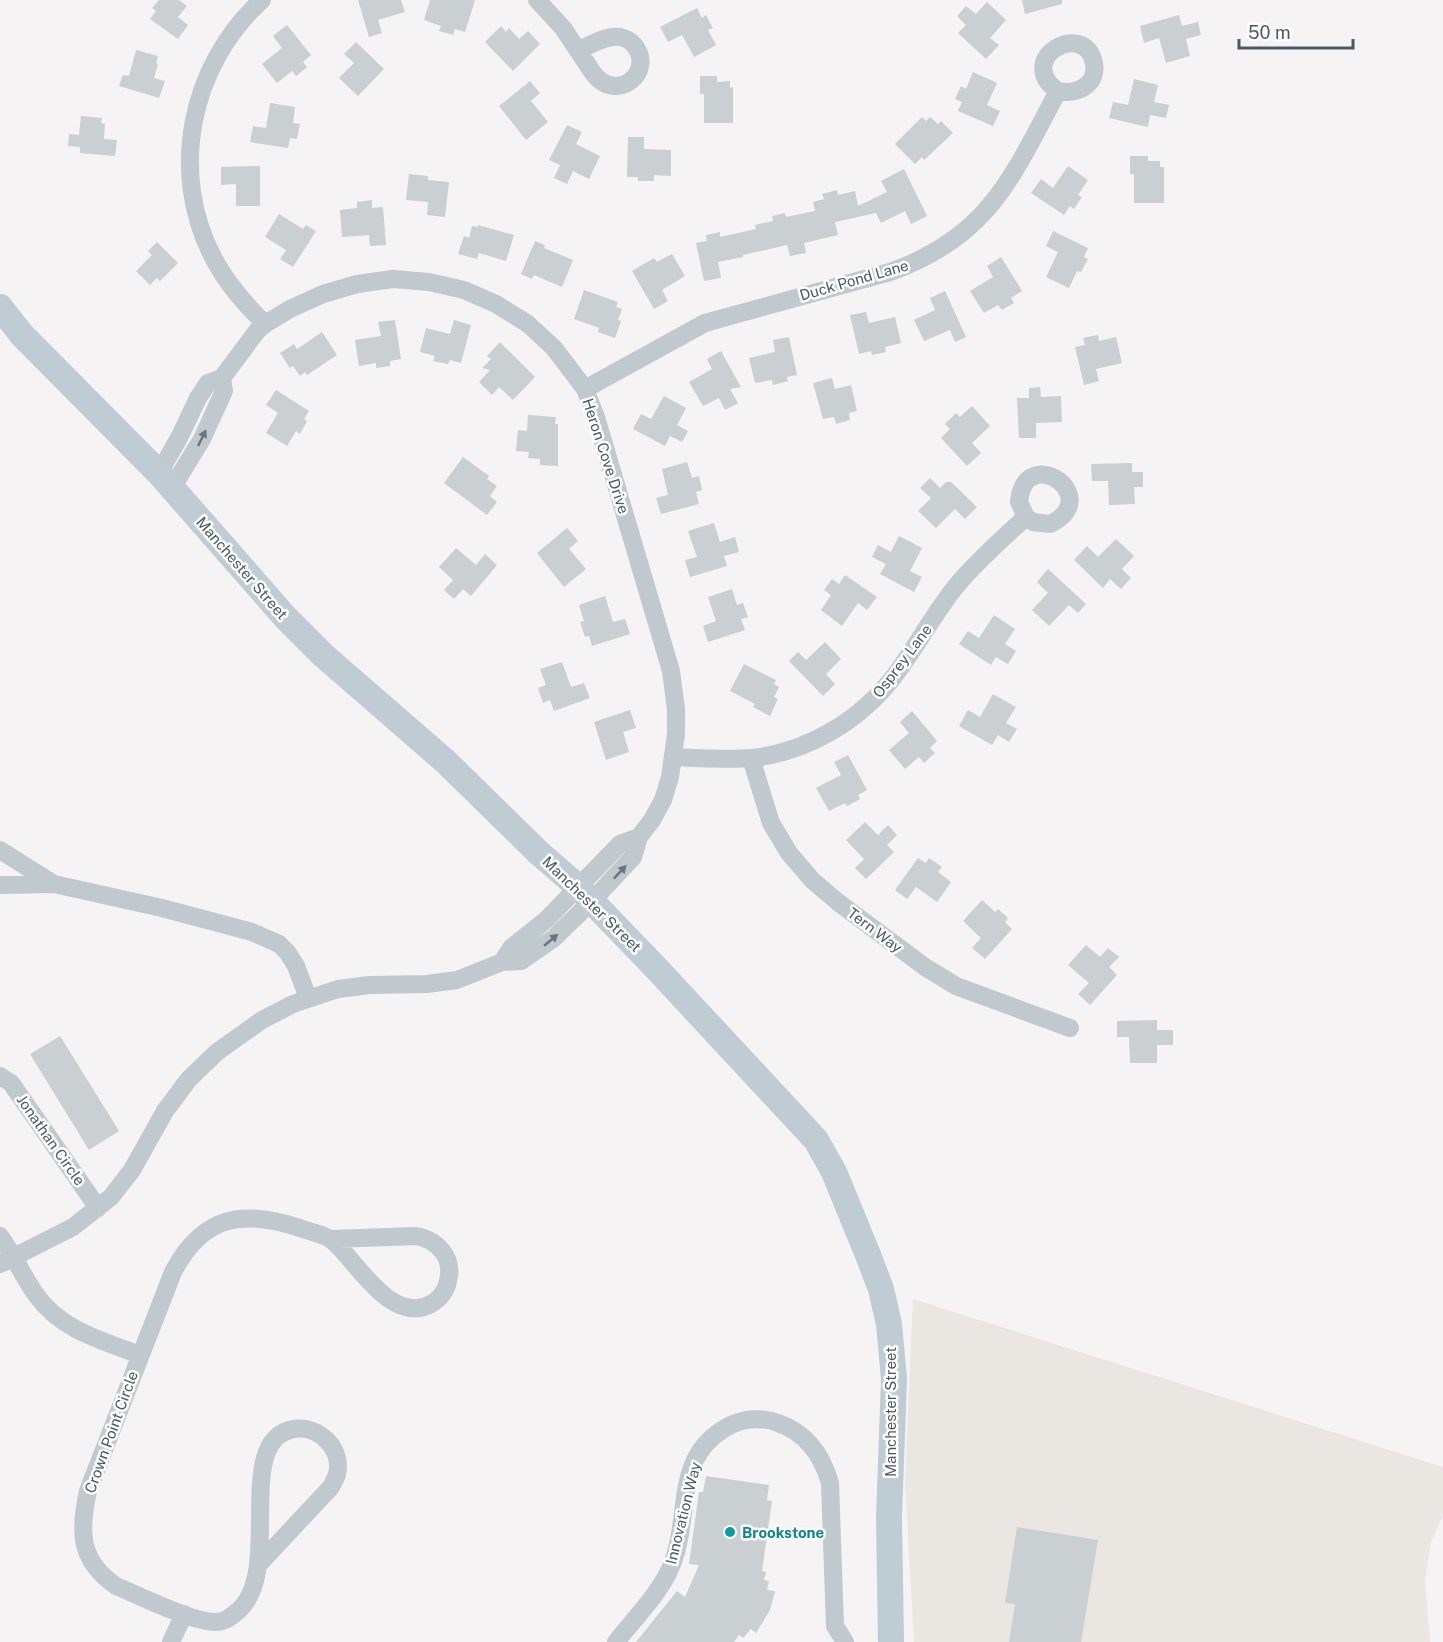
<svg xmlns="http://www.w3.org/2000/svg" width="1443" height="1642" font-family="'Public Sans',sans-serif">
  <rect width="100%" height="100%" fill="#f5f3f3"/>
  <path fill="#eae6e1" d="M913,1299L1443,1467V1515L1431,1542L1425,1581L1430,1642H914L905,1483Z"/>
  <path fill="#cacfd2" d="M159,0H179L187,6L178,17L188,25L178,39L150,19L156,11L152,8Z
    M358,0H401L405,12L378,20L382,33L369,37Z
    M430,0H475L465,32L455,29L453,35L439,31L441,26L424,20Z
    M1022,0H1062V4L1025,14Z
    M987,2L1006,20L990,38L999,45L986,59L958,33L966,25L957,16L966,6L976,14Z
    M697,8L702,18L706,15L713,28L708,30L716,45L694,57L682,35L668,42L660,27Z
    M1179,15L1182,26L1198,22L1201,35L1186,39L1190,56L1166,63L1159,38L1144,43L1140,26Z
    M287,25L311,55L303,62L307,67L296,76L292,71L277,83L262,64L282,48L273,36Z
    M501,26L506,32L509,28L519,39L528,31L540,44L513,71L485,42Z
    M356,42L384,69L358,96L339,78L354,63L344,54Z
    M136,50L158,56L156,63L158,64L154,78L165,81L159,98L119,86L123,75L129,76Z
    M973,72L997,83L987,105L1000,111L993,126L958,111L962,102L955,99L961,86L966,89Z
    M700,76H717V82L730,81V88L733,87V123H704V94H700Z
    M1134,79L1158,85L1154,102L1169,105L1166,118L1150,115L1148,127L1109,118L1113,102L1128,105Z
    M530,81L540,93L531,101L548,122L526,140L499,106Z
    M270,103L295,107L293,123L300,124L297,139L290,138L288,148L250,142L253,126L266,128Z
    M81,116L102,118L101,123L105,124L104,139L117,140L115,156L80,153V147L68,146L69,134L79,135Z
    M922,117L926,121L930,117L938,124L941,121L953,133L924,160L922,157L915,164L895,144Z
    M567,125L582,132L576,144L600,156L589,179L573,171L567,184L554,178L560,165L549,160Z
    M628,137H644V149L671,150V176L654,175V181H638V177H627Z
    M1130,156H1148V161H1160V167H1164V203H1134V174H1130Z
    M260,166V206H236V184L221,185V167Z
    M1068,166L1088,180L1078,195L1082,197L1074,209L1070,206L1064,215L1031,193L1041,179L1053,188Z
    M904,169L927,216L911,224L905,211L881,223L876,213L835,222L838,235L804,243L806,253L790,256L787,245L743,255V257L718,262L721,278L704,281L696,243L707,241L706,235L720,232V237L756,229L755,225L773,221L772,216L785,213L786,217L815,211L813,202L824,199L822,194L837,190L838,195L855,191L858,206L887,192L881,181Z
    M409,174L428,176V180L449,182L445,217L427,215L428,202L406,200Z
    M372,200V208L383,207L386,245L370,246L369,235L342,237L340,210L357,208V202Z
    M279,214L303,229L306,225L316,231L293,267L280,259L286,250L265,237Z
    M478,225L514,235L506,261L479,253L477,259L458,254L464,236L469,238L472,226L478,227Z
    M1053,231L1088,248L1084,257L1088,259L1081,272L1077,271L1069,288L1046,277L1058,252L1046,246Z
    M535,241L545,245L544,248L573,260L562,287L534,275L532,279L521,274Z
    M157,242L178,263L160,281L157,278L150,285L136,271L152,255L148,251Z
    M672,254L685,276L662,290L668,301L654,309L632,271L654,258L657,262Z
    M1001,257L1022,291L1011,298L1014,303L1002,310L998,305L984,313L970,291L993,277L987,266Z
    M584,290L618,302L616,307L622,309L618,320L621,321L615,338L598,332L599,328L574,319Z
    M945,291L966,337L955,342L950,330L924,341L914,320L935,310L930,298Z
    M866,312L869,323L895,317L901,343L885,347L886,352L872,355L871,351L859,354L850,315Z
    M395,320L401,359L390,361V366L376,368V363L359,366L355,340L381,336L378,322Z
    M454,320L471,325L461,363L450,360L448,364L433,361L435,356L420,352L426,328L450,334Z
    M322,332L337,355L307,375L305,372L300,376L293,366L290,368L280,353L294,344L297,349Z
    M1098,335L1099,341L1116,337L1122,363L1096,369L1099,381L1084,385L1075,347L1085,345L1083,338Z
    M789,337L797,375L787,377L788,381L773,385L772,380L755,383L749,358L775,352L773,340Z
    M500,342L535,377L513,400L499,387L492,395L479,382L490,370L482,368L491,359L487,356Z
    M721,351L741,387L730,389L738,403L725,410L719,398L703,406L689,382L712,369L707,359Z
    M832,378L835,389L851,385L857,411L849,413L850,420L836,424L834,417L823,419L813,383Z
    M1040,387L1041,397L1061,396L1062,422L1036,423V438H1019L1017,398H1029V388Z
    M276,390L309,411L304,419L307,421L300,434L296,431L287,446L266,433L278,413L266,405Z
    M664,396L686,408L677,425L688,431L682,442L670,436L665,446L633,429L641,414L651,419Z
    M972,406L990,426L972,443L981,453L967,466L941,438L950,429L945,424L956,413L960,417Z
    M528,415L556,417L555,424H558V466L540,465V459L528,458L529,452L516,451L518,430L527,431Z
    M463,457L489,476L487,479L497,486L490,496L497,502L487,515L444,483Z
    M687,462L692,478L699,476L702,490L696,492L699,504L661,514L656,498L668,495L662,469Z
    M1132,463V472H1143V487H1134L1135,504L1109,505L1108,481H1092L1091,464Z
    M930,478L940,488L946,482H951L977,507L965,519L955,509L936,528L918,511L931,498L920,488Z
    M714,523L720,542L735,537L739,552L724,556L727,566L690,577L685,560L697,557L688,531Z
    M567,528L578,541L569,549L586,569L564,587L537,553Z
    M899,536L922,548L910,571L922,577L914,592L880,574L886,564L872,557L878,545L891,552Z
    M1116,539L1134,556L1122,569L1131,578L1121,589L1110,579L1103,588L1074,560L1087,546L1098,557Z
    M456,548L476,565L485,554L497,565L471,596L463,589L454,599L444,590L453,580L439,567Z
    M1048,569L1086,604L1078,613L1069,605L1049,626L1032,610L1048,593L1037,582Z
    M845,575L877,597L867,610L858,603L842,626L821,610L831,595L824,590L832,579L839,584Z
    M732,589L737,605L743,603L748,617L741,619L745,630L708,642L703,626L716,621L708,597Z
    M605,596L613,622L625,619L630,634L592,646L589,636L585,637L580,622L584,621L579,605Z
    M994,615L1015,629L1005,644L1016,651L1008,664L996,657L991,665L959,644L968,631L979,638Z
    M825,642L841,659L826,674L835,684L823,696L789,661L798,652L806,660Z
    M562,662L571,687L584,683L590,698L554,711L550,700L543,703L538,688L546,685L540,669Z
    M744,664L776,680L774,684L779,687L774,697L778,699L770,716L753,707L755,704L730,691Z
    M993,694L1016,707L1006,723L1017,729L1009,742L998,735L992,745L959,726L968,710L980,717Z
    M630,710L636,728L623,732L629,752L606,760L594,722Z
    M912,711L937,741L930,748L935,753L924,763L919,757L905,769L889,750L909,733L900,722Z
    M848,755L867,790L858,795L860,799L847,806L845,803L829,811L816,788L841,775L834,762Z
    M865,822L878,835L888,825L897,835L887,845L894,852L866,879L855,868L864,859L846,840Z
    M918,858L926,863L929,858L942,867L938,872L951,882L937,902L916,887L907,899L895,890Z
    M982,900L995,912L998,909L1008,918L1005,922L1012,929L985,959L972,948L981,938L963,921Z
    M1086,945L1100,957L1108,948L1119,957L1109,967L1117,975L1090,1005L1078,994L1089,983L1068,965Z
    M1157,1020V1030H1173V1045H1157V1063H1130L1129,1037H1117V1021Z
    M60,1036L119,1131L89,1150L30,1054Z
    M706,1476L769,1485L767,1500L772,1501L762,1571L766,1572L764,1580L769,1581L767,1590L775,1591L770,1610L756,1633L751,1629L743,1638L739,1635L734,1642H636L677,1591L685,1597L699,1565L689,1564L699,1492H703Z
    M1017,1527L1098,1540L1081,1642H1009L1015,1604L1005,1603Z"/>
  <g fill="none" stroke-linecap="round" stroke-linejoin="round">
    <path stroke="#bfc9ce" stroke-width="18" d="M262,0C190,65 168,173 214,259C227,284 245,304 265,324
      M537,0L563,28L593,73C617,105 656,71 634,45C629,39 621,36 613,37C601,38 589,46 578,50
      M585,389L705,323L890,272C989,237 1012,177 1058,91C1077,95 1098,85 1094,63C1084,18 1013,60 1058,91
      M172,488L202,439L224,391L222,378
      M674,757C700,758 726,760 752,758C808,752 861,720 895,675C917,646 934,613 957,585C978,560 1002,539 1026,517L1033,522L1050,524C1106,497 1025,441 1019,502L1026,517
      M751,758L771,823L789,853L812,880L839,903L925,967L956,986L1070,1028
      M0,850L54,884
      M0,885L54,884L162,908L252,932L279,944L288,953L296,966L308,998
      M502,962L511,948L546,920L620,844L639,837
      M0,1076L11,1083L98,1208
      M0,1236C14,1255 23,1277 37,1296C61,1330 103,1341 140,1355
      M0,1264L73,1227L111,1197L132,1170L165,1111L189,1079L217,1052L262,1020L293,1004L338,989L370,985L427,984L457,980L502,962L521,961L554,938L592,901L633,857L639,837L652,820L663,800L670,777L676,734V709L671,671L596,417L585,389L554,348L528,324L496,304L464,290L429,282L393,279L357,284L323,294L290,309L265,324L257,331L222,378L208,383L198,398L180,436L159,473
      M259,1564L331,1487C333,1483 336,1478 337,1474C343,1449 319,1425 294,1429C232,1439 284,1569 239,1610C231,1617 225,1622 215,1622C192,1622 140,1596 116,1586C79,1560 79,1532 88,1491L173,1272C203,1215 243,1209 300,1228C310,1232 325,1234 333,1241C358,1263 390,1323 429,1305C438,1301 446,1292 448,1281C454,1258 438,1240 416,1236L332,1239
      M171,1642L184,1614
      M616,1642C634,1619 662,1591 672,1564C692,1514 672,1456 729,1426C744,1418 763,1417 778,1423C807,1433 822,1455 830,1483L835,1626L845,1642"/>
    <path stroke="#bfccd3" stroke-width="26" d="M0,307L22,335L159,473L285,617L323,655L445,761L539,853L577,886L657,969L816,1140L834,1172L868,1255L881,1289L889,1324L894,1379L889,1517L891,1642"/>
  </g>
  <defs><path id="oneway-solid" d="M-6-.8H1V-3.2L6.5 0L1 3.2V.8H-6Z" transform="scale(1.5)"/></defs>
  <g fill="#68757c">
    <use href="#oneway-solid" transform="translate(202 438) rotate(-64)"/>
    <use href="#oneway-solid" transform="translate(620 872) rotate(-47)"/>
    <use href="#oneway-solid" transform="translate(551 940) rotate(-40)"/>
  </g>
  <circle fill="#0f9aa8" stroke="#fff" stroke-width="2" cx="730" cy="1532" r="6"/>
  <g text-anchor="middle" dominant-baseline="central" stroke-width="5" stroke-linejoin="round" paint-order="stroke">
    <g font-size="15" fill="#4b5960" stroke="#fff">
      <text transform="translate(854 280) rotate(-16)">Duck Pond Lane</text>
      <text transform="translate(606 456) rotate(72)">Heron Cove Drive</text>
      <text transform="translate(242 568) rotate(49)">Manchester Street</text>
      <text transform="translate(902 661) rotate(-53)">Osprey Lane</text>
      <text transform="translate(592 904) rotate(44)">Manchester Street</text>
      <text transform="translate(875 930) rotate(37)">Tern Way</text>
      <text transform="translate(51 1140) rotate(55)">Jonathan Circle</text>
      <text transform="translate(890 1412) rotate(-90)">Manchester Street</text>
      <text transform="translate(111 1432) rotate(-70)">Crown Point Circle</text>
      <text transform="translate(683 1513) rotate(-76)">Innovation Way</text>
    </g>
    <g font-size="15" font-weight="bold" fill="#0d838f" stroke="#fff" text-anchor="start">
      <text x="742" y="1532">Brookstone</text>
    </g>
  </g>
  <path d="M1239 39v9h114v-9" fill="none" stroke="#4b5960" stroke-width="3"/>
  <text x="1248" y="39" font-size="18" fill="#4b5960" stroke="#ffffff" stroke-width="4.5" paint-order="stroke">50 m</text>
</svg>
